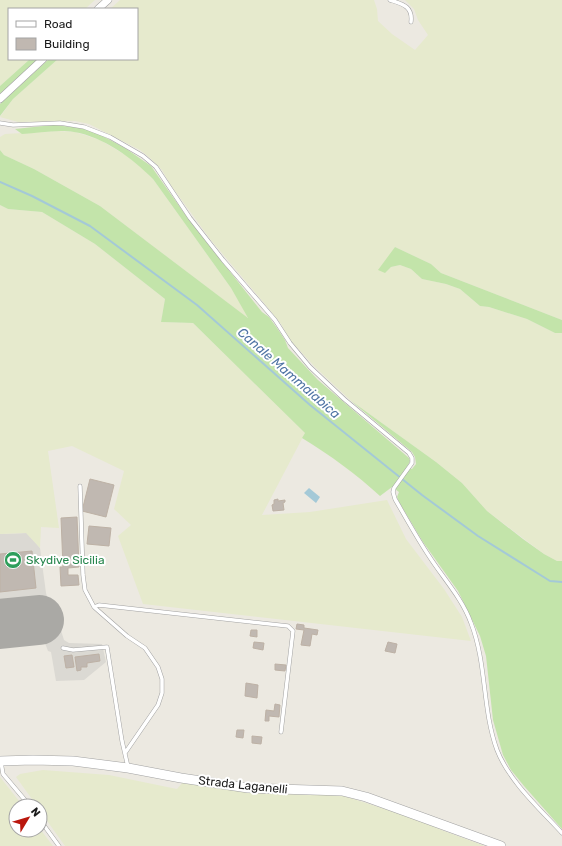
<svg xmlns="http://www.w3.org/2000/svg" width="562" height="846" font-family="Rubik,sans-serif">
  <rect width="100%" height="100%" fill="#ece9e1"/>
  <path fill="#dbd9d3" d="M27,533L40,548L46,593L50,607L57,618L64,640L69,643L102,644L106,662L84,680L56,681L51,652L48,651L45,643L0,648V534Z"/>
  <path fill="#e6eacd" d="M0,0H95L85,9H9V59H30L0,86Z
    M120,0H374L377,9L378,21L392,34L415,50L428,35L418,20L414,9L405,0H562V320L441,273L431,264L395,247L385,273L391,267L400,265L411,269L422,279L446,284L460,289L480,306L489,307L527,319L555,333H562V561H557L544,554L487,511L462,483L436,462L350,400L315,367L290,340L281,324L264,303L210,239L170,184L162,170L150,158L140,150L89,124L75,121L18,122L0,117L13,99L58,59H137V9H110Z
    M57,131L75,132L100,140L127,156L142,168L153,179L231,288L249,319L100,206L34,169L4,155L0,150V137L5,134Z
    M0,205L8,209L42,212L95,244L165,299L161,322L193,323L305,433L262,515L310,512L387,500L406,539L444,589L462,617L471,641L143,604L118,536L131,525L114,509L124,471L72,446L48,451L59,528L41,527L40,548L26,533L0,534Z
    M43,770L109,775L177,789L183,782L231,790L266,794L341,795L416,819L444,831L485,846H65L40,811V806H37L16,777L20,774Z
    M0,777L23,806H16V830H40V829L53,846H0Z"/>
  <path fill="#c3e4aa" d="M30,59H38L0,94V86Z
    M49,59H58L13,99L0,116V104Z
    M53,125L83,128L97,133L125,148L151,166L189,220L262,312L269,317L277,328L285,340L288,348L318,380L409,458L410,461L407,467L412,469L416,464L415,457L412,452L350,400L436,462L462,483L487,511L523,539L544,554L557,561H562V829L524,786L511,770L503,755L493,720L486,656L480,636L458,591L423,542L399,502L397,497L399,492L392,487L380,496C356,474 330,455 302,438L305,433L193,323L161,322L165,299L95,244L42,212L8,209L0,205V150L4,155L34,169L100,206L248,318L231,288L153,179C132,158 104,137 74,132C58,129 39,133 22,134L15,129Z
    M395,247L431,264L441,273L562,320V333H555L527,319L489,307L480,306L460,289L446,284L422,279L411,269L400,265L391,267L385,273L378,270Z"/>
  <path fill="#a4c9d7" d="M309,488L320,497L316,503L304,493Z"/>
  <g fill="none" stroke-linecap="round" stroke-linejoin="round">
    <path stroke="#a4c9d7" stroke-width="2" d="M0,182L32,196L90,226L197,305L310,405L422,495L478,536L550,581L562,582"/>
    <path stroke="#aaa9a5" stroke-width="50" d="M0,624L39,620"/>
  </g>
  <path fill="#c0b8b1" stroke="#bdb1a5" d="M90,479L114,485L106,517L82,511Z
    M278,499V501L285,500V502L283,503L284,510L273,511L272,505L274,504V500Z
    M77,517L79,567L68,568V575H78L79,585L61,586L60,567H63L61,518Z
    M89,526L111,528L109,546L87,544Z
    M32,551L36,588L0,592V554Z
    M297,624L304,625V628L318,630L317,635L312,634L310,646L301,645L304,630L296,629Z
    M251,630H257V637L250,636Z
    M254,642L264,643L263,650L253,648Z
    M388,642L397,644L395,653L385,651Z
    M99,654L100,661L87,663V667H81V670L77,671L75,657Z
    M72,655L74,667L66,668L64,656Z
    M275,664L286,665L285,671L275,670Z
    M246,683L258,685L257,698L245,696Z
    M275,704L280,705L279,717L269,716V721H265L266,710L274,711Z
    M237,730H244L243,738L236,737Z
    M252,736L262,737L261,744L252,743Z"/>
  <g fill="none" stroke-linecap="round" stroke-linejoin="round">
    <defs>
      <path id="service" d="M390,0C402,4 413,6 411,22
        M0,123L13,125L60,123L84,127L110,137L143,156L156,167L190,218L223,260L275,320L290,343L310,367L344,399L409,453L412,458V463L394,488L393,492L395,499C406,518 417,538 429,556C443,578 462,598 471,623C487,664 482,709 497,750C509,781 540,809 562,833
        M80,486L83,575L85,590L94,607L127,636L145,648L158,667L162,679V693L158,705L125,753
        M94,607L99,605L288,626L293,631L281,732
        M63,648L73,650L107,647L122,741L128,767
        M1,762L3,774L30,806
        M40,820L59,846"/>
      <path id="minor" d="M98,9L108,0
        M0,99L43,59"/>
      <path id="tertiary" d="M0,761L33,760L73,761L128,768L181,778L248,788L342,791L366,797L501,846"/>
    </defs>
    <use href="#service" stroke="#a2a2a2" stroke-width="4.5"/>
    <use href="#minor" stroke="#a2a2a2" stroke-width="8"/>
    <use href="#tertiary" stroke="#a2a2a2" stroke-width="10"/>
    <use href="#service" stroke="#fff" stroke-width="3.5"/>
    <use href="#minor" stroke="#fff" stroke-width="7"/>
    <use href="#tertiary" stroke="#fff" stroke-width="9"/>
  </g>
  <defs>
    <symbol id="stadium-disc" viewBox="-11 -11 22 22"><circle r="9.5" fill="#2e9e5b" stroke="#fff"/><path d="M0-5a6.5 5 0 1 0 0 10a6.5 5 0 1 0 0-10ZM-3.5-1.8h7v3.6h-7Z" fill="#fff"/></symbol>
  </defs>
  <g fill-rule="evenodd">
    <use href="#stadium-disc" x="3" y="550" width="20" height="20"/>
  </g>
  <g text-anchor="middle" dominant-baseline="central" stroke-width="4" stroke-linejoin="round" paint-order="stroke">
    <g font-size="12" fill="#27864d" stroke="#fff" text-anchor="start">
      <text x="26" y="560">Skydive Sicilia</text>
    </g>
    <g font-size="12" fill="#1b1b1b" stroke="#fff">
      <text transform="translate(243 785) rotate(6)">Strada Laganelli</text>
    </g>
    <g font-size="13" font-style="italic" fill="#4f74a4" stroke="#fff">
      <text transform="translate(289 373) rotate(41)">Canale Mammaiabica</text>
    </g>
  </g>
  <rect x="8" y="8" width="130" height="52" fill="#ffffff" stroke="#a4a4a4"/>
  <rect x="16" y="21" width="20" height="6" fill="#ffffff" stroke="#a4a4a4"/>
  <text x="44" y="28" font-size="12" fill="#1b1b1b">Road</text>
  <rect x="16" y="38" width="20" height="12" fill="#c0b8b1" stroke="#a4a4a4"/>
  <text x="44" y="48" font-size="12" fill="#1b1b1b">Building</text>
  <g transform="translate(28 818) rotate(52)"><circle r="19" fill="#ffffff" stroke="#a4a4a4"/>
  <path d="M0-3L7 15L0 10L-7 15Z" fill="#ba170d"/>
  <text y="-6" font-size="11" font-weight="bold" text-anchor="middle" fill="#1b1b1b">N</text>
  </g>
</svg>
